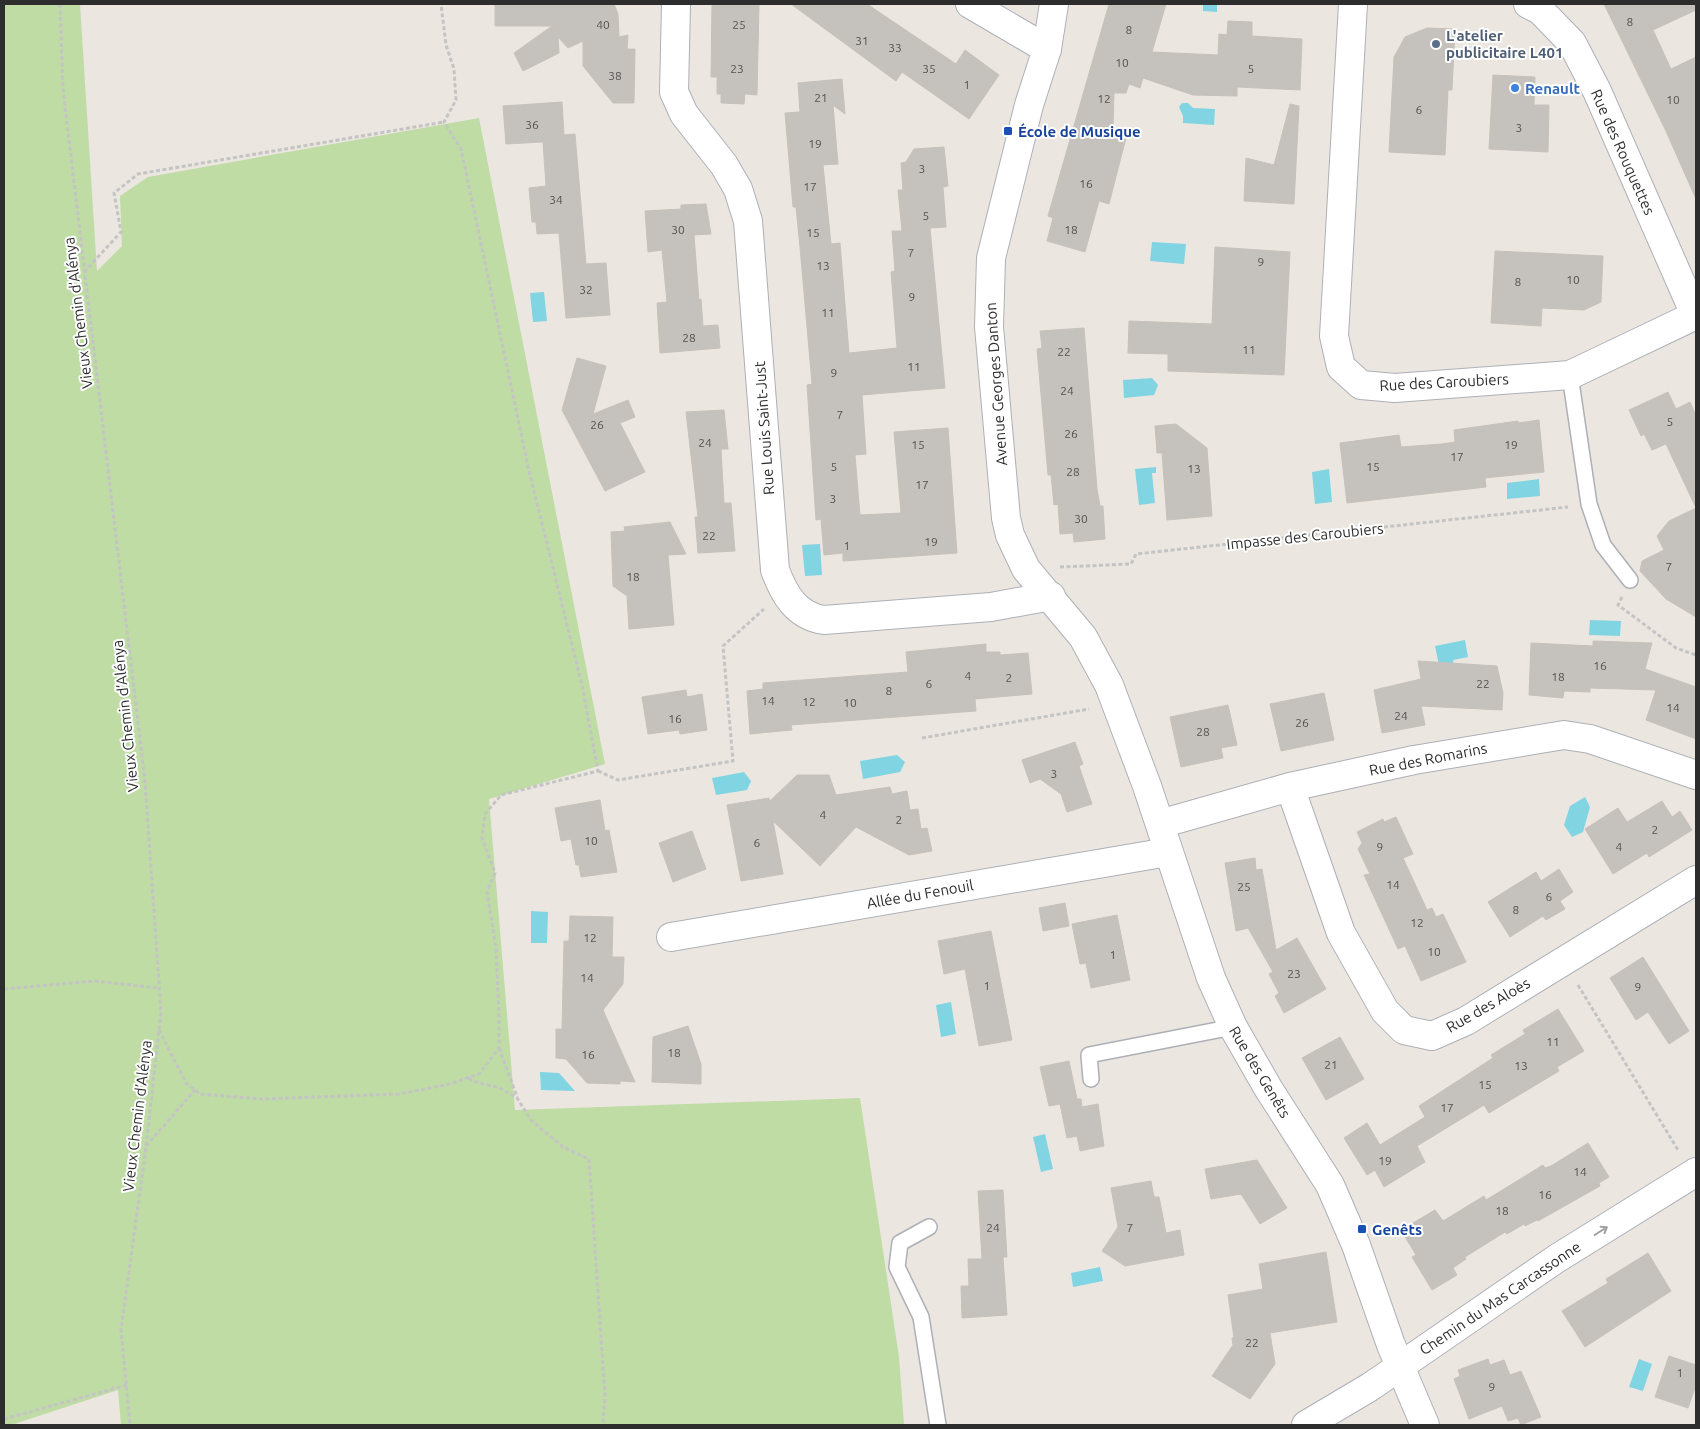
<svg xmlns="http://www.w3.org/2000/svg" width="1700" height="1429" font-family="Ubuntu,sans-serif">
  <rect width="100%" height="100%" fill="#ece6e1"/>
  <path fill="#bedca4" d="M4,4H80L97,271L122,246L120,196L148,177L479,118L605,764L489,799L515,1110L860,1098L899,1357L904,1425H121L118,1390L11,1425H4Z"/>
  <path fill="#81d4e1" d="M1203,4H1217V12L1203,11Z
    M1182,103H1188L1193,108L1215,109L1214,125L1183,123V116L1179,107Z
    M1152,242L1186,244L1184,264L1150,261Z
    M544,292L547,321L533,322L530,293Z
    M1152,378L1158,385L1154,395L1124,398L1123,380Z
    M1156,467V473H1152L1155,503L1139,505L1135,469Z
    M1329,469L1332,502L1315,504L1312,472Z
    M1539,479L1540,496L1507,499V483Z
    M820,544L822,575L805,576L802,545Z
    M1590,620L1621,621L1620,636L1589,635Z
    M1465,640L1468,657L1453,660L1456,676L1442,679L1435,646Z
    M897,755L905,762L900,772L863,779L860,761Z
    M744,772L751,781L747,790L716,795L712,778Z
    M1585,797L1590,807L1583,832L1572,837L1564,825L1570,806Z
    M531,911L548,912L547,943H531Z
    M951,1002L956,1034L941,1037L936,1005Z
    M540,1072L559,1073L575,1091L541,1090Z
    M1045,1134L1053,1169L1041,1172L1033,1137Z
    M1100,1267L1103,1281L1073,1287L1071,1273Z
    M1639,1359L1652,1364L1643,1391L1629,1387Z"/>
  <path fill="#c5c1bc" stroke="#c8c1bb" d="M495,4H614L618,14L619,37L628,35L627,49H635L634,103H613L583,66V41L568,48L558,37L559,53L523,71L514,53L552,26H495Z
    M712,4H759L757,95L745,94L744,104L721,103V94H717V77H711Z
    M791,4H867L956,64L965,50L999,75L969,119L902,72L896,81Z
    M1109,4H1166L1152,52L1218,55L1219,34L1227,35L1228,21L1252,22V36L1302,39L1300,90L1237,87V96L1193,95L1143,78L1140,88L1129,84L1126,93H1114L1113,129L1128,130L1109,204L1099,201L1085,252L1047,241L1053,218L1048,216Z
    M1604,4H1696V10L1653,30L1671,69L1696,57V199L1665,129Z
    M1427,28L1455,29L1452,90H1448L1445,155L1389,152L1394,57L1405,37Z
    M1493,75L1535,77L1534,105H1549L1548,152L1489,149Z
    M842,79L845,114L833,105L838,164L823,165L831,244L840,243L849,353L897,348L891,272L895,271L892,231H902L898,190H903L901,163L906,162L914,149L944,147L948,186L943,187L946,227L930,228L945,388L862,395L866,454L855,455L860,515L901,513L894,432L948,428L957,553L843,561V553L824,555L821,519L816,520L807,385L812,384L800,247L796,207H793L785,113L800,112L798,83Z
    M562,102L564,135L575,134L586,264L606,263L610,315L566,318L559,233L537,234L536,222H532L529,188L546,186L543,142L506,144L503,106Z
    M1290,104L1299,106L1294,204L1244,201L1246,158L1274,165Z
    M706,204L711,234L694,235L699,300L701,299L703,326L718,325L720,348L660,353L657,303L667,302L662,250L648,252L645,211L681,209V205Z
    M1215,247L1290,252L1284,375L1168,371V354L1128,353L1129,321L1212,324Z
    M1495,251L1603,256L1601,302L1584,310L1542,308L1541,326L1491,323Z
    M1084,328L1097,489L1100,506H1103L1105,539L1074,542L1073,533L1060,534L1058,504L1054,505L1051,475H1048L1037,349L1042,348L1040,331Z
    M577,358L606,366L593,414L628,400L635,417L620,423L645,472L605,491L562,410Z
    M1668,392L1676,409L1690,402L1696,416V508L1666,444L1652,450L1644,434L1641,436L1629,410Z
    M724,410L728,449H721L724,503H731L735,551L698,553L695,517H698L686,412Z
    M1539,420L1544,472L1485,478L1486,487L1347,503L1340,443L1399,435L1401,447L1442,444L1455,442L1454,430L1518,421V423Z
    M1176,424L1207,448L1212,516L1167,520L1162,453H1157L1155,426Z
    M1696,508V617L1666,599L1640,571L1642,561L1664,550L1657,536L1669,521Z
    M670,522L686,554L668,555L674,625L629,629L627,596L613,586L611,532L625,531L624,527Z
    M1593,641L1652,643L1645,669L1696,687V739L1646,720L1656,690L1590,688V692L1564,691L1563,698L1529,695L1531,643L1593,646Z
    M986,644V652H1000V655L1028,653L1032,694L975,699L976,711L791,725L792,730L750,734L747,691L763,689V683L908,672L906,652Z
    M1418,661L1497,666L1503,693L1502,710L1421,706L1425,725L1382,733L1374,690L1421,679Z
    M686,690L687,697L702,694L707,730L680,734L679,730L648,734L642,697Z
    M1324,693L1334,740L1281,751L1270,704Z
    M1228,705L1237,745L1221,748L1223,758L1181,767L1170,717Z
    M1075,742L1083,764L1079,766L1092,804L1067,812L1061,794L1040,779L1030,783L1022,760Z
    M797,775H829L836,795L890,787L892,794L907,791L910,810L918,809L921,829L927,828L932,851L909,855L856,827L820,866L773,821L783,874L741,881L727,805L769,798L770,801Z
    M600,800L605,831L609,830L617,872L581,877L579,865H576L571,839L561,841L555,808Z
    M1662,801L1672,817L1680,811L1692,830L1649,857L1647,853L1613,874L1585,829L1618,808L1627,822Z
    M1396,817L1413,854L1403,858L1427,910L1432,908L1436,917L1443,914L1466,962L1421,981L1405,946L1398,949L1364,875L1370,874L1358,849L1362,843L1357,832L1383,819L1384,822Z
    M692,831L706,869L673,882L659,843Z
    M1255,858L1256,870L1262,869L1276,950L1297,938L1326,989L1284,1013L1275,996L1279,993L1269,974L1273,972L1248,928L1236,931L1225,863Z
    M1559,869L1573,892L1560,901L1565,909L1546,920L1543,916L1510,937L1488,902L1536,872L1541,881Z
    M1065,903L1069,926L1043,931L1039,908Z
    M1117,915L1130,980L1091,988L1086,963L1080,964L1072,924Z
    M570,916L613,917L612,957H624L623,984L603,1010L635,1082L620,1081V1084L587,1083L566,1059L556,1058V1029H562L564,941H569Z
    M991,931L1012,1040L979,1046L965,969L944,974L938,941Z
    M1643,957L1689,1031L1669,1044L1648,1012L1636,1020L1610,978Z
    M1558,1009L1584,1051L1557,1067L1559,1071L1489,1113L1484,1105L1417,1146L1425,1162L1384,1187L1375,1170L1367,1175L1344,1138L1367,1123L1380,1145L1425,1117L1419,1106L1493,1058L1491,1055L1525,1034L1523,1030Z
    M688,1026L701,1064V1084L652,1082L653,1037Z
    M1340,1037L1364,1079L1326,1100L1302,1058Z
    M1069,1061L1077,1099H1081L1082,1107L1098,1104L1104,1146L1080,1151L1077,1136L1067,1138L1060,1104L1049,1106L1040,1067Z
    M1588,1143L1609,1177L1599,1183L1600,1186L1538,1221L1537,1220L1525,1226L1524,1224L1507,1234L1505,1232L1465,1257L1466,1259L1453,1268L1457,1275L1432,1290L1412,1257L1416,1255L1401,1230L1435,1210L1443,1221L1484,1196L1486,1200L1543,1165L1545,1168L1551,1166Z
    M1257,1160L1287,1208L1260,1224L1241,1194L1211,1199L1205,1169Z
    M1151,1181L1154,1197H1159L1166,1233L1180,1230L1184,1255L1125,1266L1102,1251L1118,1227L1111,1188Z
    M1003,1190L1007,1257H1003L1007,1315L962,1318L961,1286H969L968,1259H982L978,1191Z
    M1326,1252L1337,1322L1270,1333L1275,1364L1250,1399L1212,1376L1233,1345L1232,1338H1234L1228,1295L1263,1289L1259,1264Z
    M1648,1253L1671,1291L1585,1347L1562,1311L1608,1283L1606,1279Z
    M1669,1356L1696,1365V1385L1688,1408L1655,1397Z
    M1488,1359L1490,1365L1504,1360L1510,1375L1521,1371L1541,1417L1521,1425L1518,1418L1508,1421L1502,1406L1469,1419L1454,1379L1460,1376L1458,1370Z"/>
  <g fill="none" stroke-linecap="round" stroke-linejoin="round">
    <defs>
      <path id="lane" d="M1570,375L1589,504L1603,545L1630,580
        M1091,1079L1089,1055L1233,1027
        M929,1227L900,1243L897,1267L921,1317L938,1425"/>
      <path id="street" d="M676,4L674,92L684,114L724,165L738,189L748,221L775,570C784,594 796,616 824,620L991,607L1051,596
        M970,4L1047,49
        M1353,4L1334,336L1341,367L1361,385L1395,388L1570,375L1696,315
        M1528,4L1540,10L1572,43L1597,91L1696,317
        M1290,787L1341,933L1385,1011L1404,1030L1432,1036L1466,1021L1696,880
        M1160,824L1290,787L1414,760L1564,735L1590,739L1696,775
        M671,937L1168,852
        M1306,1425L1370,1387L1556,1259L1696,1172"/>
      <path id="secondary" d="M1054,4L1047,49L1029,105L991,258L989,327L1006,518L1010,535L1026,569L1083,637L1109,685L1147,786L1211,978L1233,1027L1268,1088L1330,1185L1356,1245L1391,1345L1425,1425"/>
    </defs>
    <use href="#lane" stroke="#adb0b7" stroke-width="18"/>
    <use href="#street" stroke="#adb0b7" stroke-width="30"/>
    <use href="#secondary" stroke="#adb0b7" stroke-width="30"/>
    <path stroke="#c4c4c4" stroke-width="3" stroke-dasharray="4 2.5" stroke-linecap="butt" d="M60,4L63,89L145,782L161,1012L146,1147L121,1330L130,1425
      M84,272L121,232L114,193L138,174L444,122
      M1060,567L1131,564L1136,554L1568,507
      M1622,597L1618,605L1676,648L1696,655
      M922,738L1089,709
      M598,771L618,780L733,761L723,646L764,609
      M1578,985L1678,1150
      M4,989L94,981L158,988
      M159,1030L186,1083L200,1094L262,1099L399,1094L446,1085L479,1074L499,1048V1016L496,948L487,892L495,873L482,838L485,814L501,795L598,771L582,685L529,471L461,149L444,122L456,100L454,69L446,45L441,4
      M499,1048L517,1097
      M469,1078L472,1081L500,1088L517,1098L531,1120L563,1147L589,1159L605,1396L603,1425
      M146,1146L195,1090
      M4,1419L127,1385"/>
    <use href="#lane" stroke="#fff" stroke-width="15"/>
    <use href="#street" stroke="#fff" stroke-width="28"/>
    <use href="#secondary" stroke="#fff" stroke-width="28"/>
  </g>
  <defs><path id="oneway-shaft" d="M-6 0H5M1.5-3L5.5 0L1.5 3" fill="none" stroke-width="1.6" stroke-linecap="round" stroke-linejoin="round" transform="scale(1.25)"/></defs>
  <use stroke="#a0a0a0" href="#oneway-shaft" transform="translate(1601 1231) rotate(-32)"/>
  <circle fill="#5c6f8a" stroke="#fff" stroke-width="2" cx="1436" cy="44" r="5"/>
  <circle fill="#3f7fe0" stroke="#fff" stroke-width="2" cx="1515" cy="88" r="5"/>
  <g fill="#1a4fb4" stroke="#fff" stroke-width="2">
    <rect x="1003" y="126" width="10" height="10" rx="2.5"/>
    <rect x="1357" y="1224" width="10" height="10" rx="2.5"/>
  </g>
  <g text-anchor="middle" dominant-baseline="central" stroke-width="4" stroke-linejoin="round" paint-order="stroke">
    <g font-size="12" fill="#535251">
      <text x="1630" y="21">8</text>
      <text x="603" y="24">40</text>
      <text x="739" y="24">25</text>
      <text x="1129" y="29">8</text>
      <text x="862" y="40">31</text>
      <text x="895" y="47">33</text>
      <text x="1122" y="62">10</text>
      <text x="737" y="68">23</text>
      <text x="929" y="68">35</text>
      <text x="1251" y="68">5</text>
      <text x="615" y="75">38</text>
      <text x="967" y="84">1</text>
      <text x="821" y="97">21</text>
      <text x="1104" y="98">12</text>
      <text x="1673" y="99">10</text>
      <text x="1419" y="109">6</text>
      <text x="532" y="124">36</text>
      <text x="1519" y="127">3</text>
      <text x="815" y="143">19</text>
      <text x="922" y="168">3</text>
      <text x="1086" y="183">16</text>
      <text x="810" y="186">17</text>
      <text x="556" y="199">34</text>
      <text x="926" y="215">5</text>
      <text x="678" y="229">30</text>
      <text x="1071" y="229">18</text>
      <text x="813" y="232">15</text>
      <text x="911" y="252">7</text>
      <text x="1261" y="261">9</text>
      <text x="823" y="265">13</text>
      <text x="1573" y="279">10</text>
      <text x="1518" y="281">8</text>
      <text x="586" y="289">32</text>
      <text x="912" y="296">9</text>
      <text x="828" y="312">11</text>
      <text x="689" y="337">28</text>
      <text x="1249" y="349">11</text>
      <text x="1064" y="351">22</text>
      <text x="914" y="366">11</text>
      <text x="834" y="372">9</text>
      <text x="1067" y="390">24</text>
      <text x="840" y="414">7</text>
      <text x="1670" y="421">5</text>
      <text x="597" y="424">26</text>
      <text x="1071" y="433">26</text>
      <text x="705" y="442">24</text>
      <text x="918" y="444">15</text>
      <text x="1511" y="444">19</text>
      <text x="1457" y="456">17</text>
      <text x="834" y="466">5</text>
      <text x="1373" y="466">15</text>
      <text x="1194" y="468">13</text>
      <text x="1073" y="471">28</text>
      <text x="922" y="484">17</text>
      <text x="833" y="498">3</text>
      <text x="1081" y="518">30</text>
      <text x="709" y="535">22</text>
      <text x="931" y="541">19</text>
      <text x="847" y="545">1</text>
      <text x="1669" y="566">7</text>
      <text x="633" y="576">18</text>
      <text x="1600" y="665">16</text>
      <text x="968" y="675">4</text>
      <text x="1558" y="676">18</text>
      <text x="1009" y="677">2</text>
      <text x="929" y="683">6</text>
      <text x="1483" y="683">22</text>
      <text x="889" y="690">8</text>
      <text x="768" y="700">14</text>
      <text x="809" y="701">12</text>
      <text x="850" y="702">10</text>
      <text x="1673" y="707">14</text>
      <text x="1401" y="715">24</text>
      <text x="675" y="718">16</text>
      <text x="1302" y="722">26</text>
      <text x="1203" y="731">28</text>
      <text x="1054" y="773">3</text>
      <text x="823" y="814">4</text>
      <text x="899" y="819">2</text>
      <text x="1655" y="829">2</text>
      <text x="591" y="840">10</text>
      <text x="757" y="842">6</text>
      <text x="1380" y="846">9</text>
      <text x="1619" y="846">4</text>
      <text x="1393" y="884">14</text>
      <text x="1244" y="886">25</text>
      <text x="1549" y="896">6</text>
      <text x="1516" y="909">8</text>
      <text x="1417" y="922">12</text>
      <text x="590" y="937">12</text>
      <text x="1434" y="951">10</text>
      <text x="1113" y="954">1</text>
      <text x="1294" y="973">23</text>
      <text x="587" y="977">14</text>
      <text x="987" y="985">1</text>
      <text x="1638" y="986">9</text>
      <text x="1553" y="1041">11</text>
      <text x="674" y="1052">18</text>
      <text x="588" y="1054">16</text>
      <text x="1331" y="1064">21</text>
      <text x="1521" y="1065">13</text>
      <text x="1485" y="1084">15</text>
      <text x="1447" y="1107">17</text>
      <text x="1385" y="1160">19</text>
      <text x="1580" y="1171">14</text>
      <text x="1545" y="1194">16</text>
      <text x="1502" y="1210">18</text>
      <text x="993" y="1227">24</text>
      <text x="1130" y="1227">7</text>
      <text x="1252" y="1342">22</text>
      <text x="1680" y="1372">1</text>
      <text x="1492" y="1386">9</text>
    </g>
    <g font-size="15" font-weight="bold" fill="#4e5e75" stroke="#fff" text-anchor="start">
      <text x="1446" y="35">L'atelier<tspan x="1446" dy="17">publicitaire L401</tspan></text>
    </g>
    <g font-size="15" font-weight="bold" fill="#366cbe" stroke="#fff" text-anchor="start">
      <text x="1525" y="88">Renault</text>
    </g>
    <g font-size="15" font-weight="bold" fill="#164399" stroke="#fff" text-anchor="start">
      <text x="1018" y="131">École de Musique</text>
      <text x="1372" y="1229">Genêts</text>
    </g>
    <g font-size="15" fill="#2d2d2d" stroke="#fff">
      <text transform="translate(1623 152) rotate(66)">Rue des Rouquettes</text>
      <text transform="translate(78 313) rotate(-97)">Vieux Chemin d’Alénya</text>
      <text transform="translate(1444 382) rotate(-3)">Rue des Caroubiers</text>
      <text transform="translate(996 384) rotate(-94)">Avenue Georges Danton</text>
      <text transform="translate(764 428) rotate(-94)">Rue Louis Saint-Just</text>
      <text transform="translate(1305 536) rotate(-6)">Impasse des Caroubiers</text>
      <text transform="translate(125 716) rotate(-96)">Vieux Chemin d’Alénya</text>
      <text transform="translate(1428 759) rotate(-11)">Rue des Romarins</text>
      <text transform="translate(920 894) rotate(-10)">Allée du Fenouil</text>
      <text transform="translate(1488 1005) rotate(-30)">Rue des Aloès</text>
      <text transform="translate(1260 1072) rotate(59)">Rue des Genêts</text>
      <text transform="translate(137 1116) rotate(-83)">Vieux Chemin d’Alénya</text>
      <text transform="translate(1500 1298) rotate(-34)">Chemin du Mas Carcassonne</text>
    </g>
  </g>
  <rect width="1700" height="1429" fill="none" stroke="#2d2d2d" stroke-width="10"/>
</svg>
